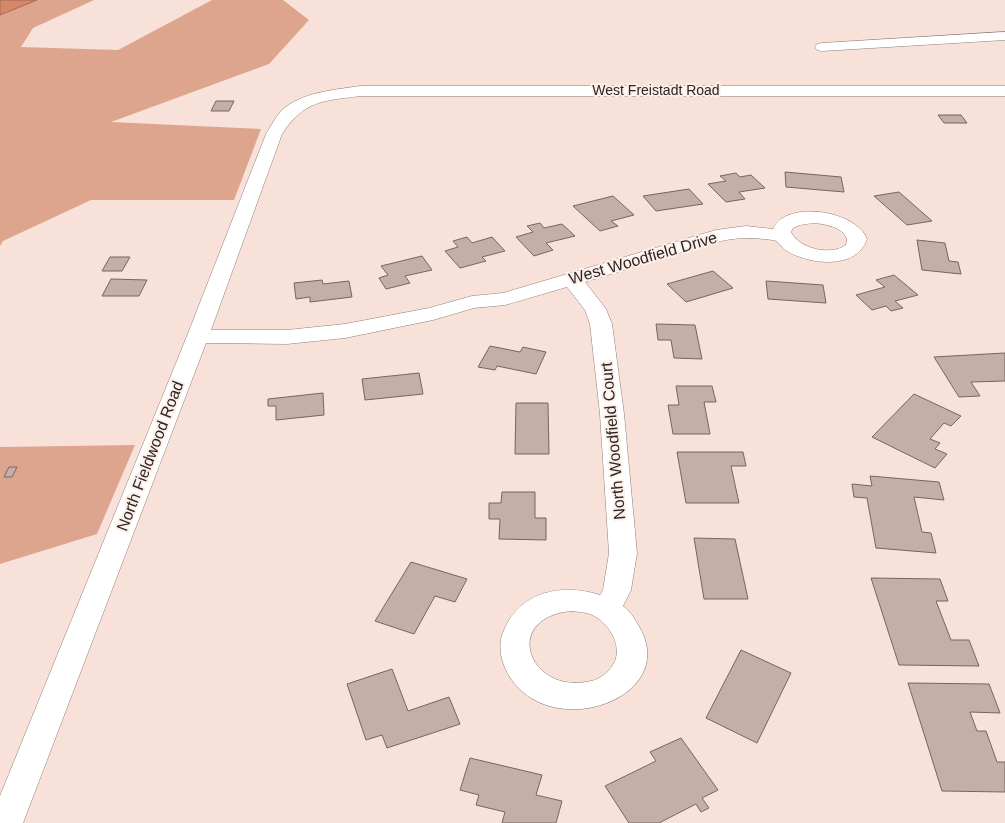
<svg xmlns="http://www.w3.org/2000/svg" width="1005" height="823" font-family="Helvetica,sans-serif">
  <rect width="100%" height="100%" fill="#f7e1d9"/>
  <path fill="#dea58e" d="M37,0H94L33,28L21,47L118,50L212,0H283L309,20L269,64L111,122L261,129L234,200H91L3,241L0,246V15Z
    M135,445L97,534L0,564V447Z"/>
  <path fill="#d78767" stroke="#a46a52" d="M0,0H37L0,15Z"/>
  <path fill="#c4afa8" stroke="#77655d" d="M216,101H234L229,111H211Z
    M938,115H961L967,123H944Z
    M785,172L841,177L844,192L786,187Z
    M736,173L740,177L751,175L765,188L739,192L745,199L726,202L708,184L726,181L720,176Z
    M689,189L703,204L656,211L643,196Z
    M899,192L932,221L907,225L874,196Z
    M613,196L634,215L611,221L618,226L600,231L573,206Z
    M540,223L544,228L562,224L575,236L546,243L553,250L534,256L516,237L533,232L527,226Z
    M467,237L472,243L492,237L505,251L482,257L486,261L460,268L445,251L458,247L453,241Z
    M917,240L945,243L949,261L958,262L961,274L922,270Z
    M422,256L432,270L405,276L410,283L386,289L379,278L388,275L381,266Z
    M110,257H130L122,271H102Z
    M713,271L733,288L686,302L667,284Z
    M894,275L918,295L895,301L903,308L891,311L886,306L872,310L856,295L885,287L876,280Z
    M111,279L147,280L139,296H102Z
    M322,280L323,284L349,281L352,297L310,302V297L296,299L294,283Z
    M766,281L823,285L826,303L768,299Z
    M656,324L695,325L702,359L674,358L671,340H658Z
    M490,346L520,352L523,347L546,352L536,374L497,366L495,370L478,367Z
    M1005,353V381L971,382L980,396L959,397L934,357Z
    M419,373L423,394L365,400L362,379Z
    M676,386H712L716,402H704L710,434H673L668,405H679Z
    M323,393L324,415L276,420V406H268V399Z
    M914,394L961,416L951,426L944,423L930,439L940,443L935,449L947,454L935,468L872,437Z
    M516,403H548L549,454H515Z
    M677,452H743L746,466H731L739,503H686Z
    M9,467H17L12,477H4Z
    M870,476L939,482L944,500L914,497L922,532L931,533L936,553L876,548L867,498L854,497L852,484L872,486Z
    M502,492H535V518H546V540L499,539L500,519H489V503H501Z
    M694,538L735,539L748,599H704Z
    M411,562L467,579L455,602L435,596L414,634L375,621Z
    M871,578L940,579L948,601H936L951,640H969L979,666L899,665Z
    M741,650L791,673L757,743L706,718Z
    M392,669L408,711L449,697L460,724L387,748L382,735L366,740L347,684Z
    M908,683L989,684L1000,713L970,712L977,731H986L997,762H1005V792L942,791Z
    M681,738L718,790L702,798L709,808L701,812L696,804L659,823H629L605,786L656,761L650,752Z
    M470,758L542,775L536,795L562,801L556,823H502L505,812L476,805L479,795L460,790Z"/>
  <g fill="none" stroke-linecap="round" stroke-linejoin="round">
    <defs>
      <path id="minor" d="M1005,32V40L822,51L817,50L815,47L817,44L822,43Z
        M360,86H1005V96H360C323,101 304,100 282,134L211,330H287L345,324L429,308L472,296L503,293L716,230L746,226L773,229C786,199 857,211 867,239C857,270 810,265 787,251C783,249 780,243 776,241C772,239 751,238 746,238C723,238 701,247 679,253C648,263 616,272 585,282L606,309L612,324L624,414L637,553L631,590L623,606C632,613 636,621 641,630C678,702 542,745 506,670C500,657 498,643 504,630C520,591 563,583 600,595L603,590L609,553L600,414L590,324L585,310L567,287L505,305L474,308L433,320L345,338L287,344L206,343L23,823H0V796L187,336L266,134C271,126 275,118 281,111C301,92 334,90 360,86ZM814,223C825,224 843,227 847,239L846,245C831,256 799,249 791,232L793,228L800,225ZM571,611C577,612 584,612 590,614C612,623 628,654 607,672C603,676 597,680 591,681C529,696 500,618 571,611Z"/>
    </defs>
    <use href="#minor" stroke="#927f78" stroke-width="1"/>
    <use href="#minor" fill="#fff" fill-rule="evenodd"/>
  </g>
  <g text-anchor="middle" dominant-baseline="central" stroke-width="4" stroke-linejoin="round" paint-order="stroke">
    <g font-size="14" fill="#2c2522" stroke="#fdf0eb">
      <text x="656" y="90">West Freistadt Road</text>
    </g>
    <g font-size="16" fill="#2c2522" stroke="#fdf0eb">
      <text transform="translate(643 258) rotate(-16)">West Woodfield Drive</text>
      <text transform="translate(613 441) rotate(-95)">North Woodfield Court</text>
      <text transform="translate(150 456) rotate(-69)">North Fieldwood Road</text>
    </g>
  </g>
</svg>
